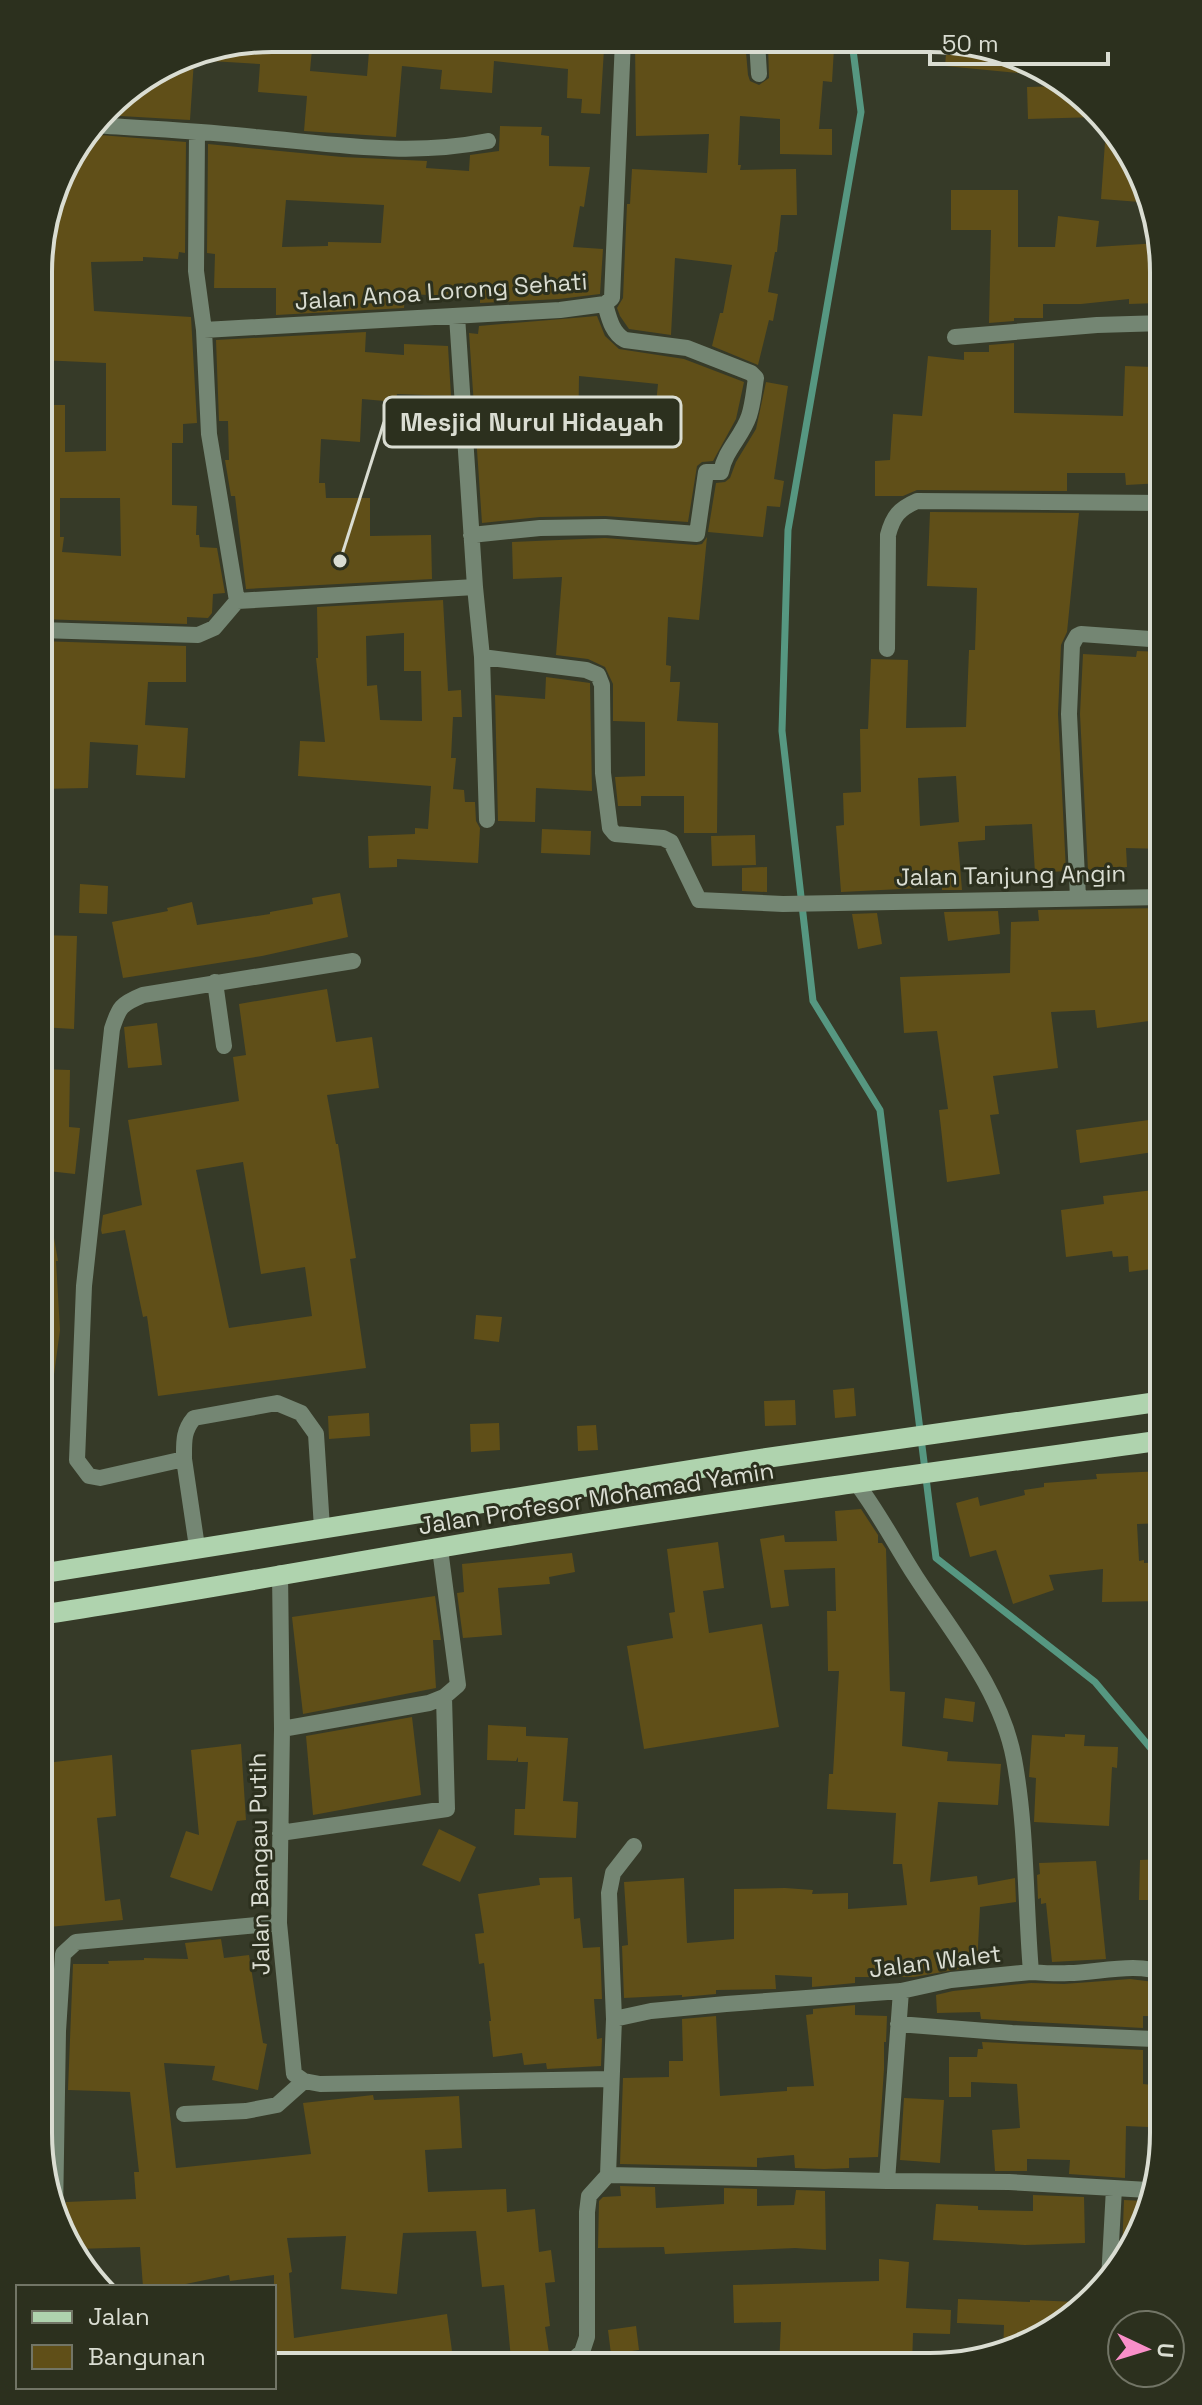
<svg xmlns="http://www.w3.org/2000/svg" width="1202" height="2405" font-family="'Space Grotesk',sans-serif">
  <rect width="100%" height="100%" fill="#363a28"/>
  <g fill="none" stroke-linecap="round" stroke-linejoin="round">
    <path stroke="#569781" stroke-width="7" d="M852,42L861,112L788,530L782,731L813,1001L880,1110L936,1558L1095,1682L1164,1764"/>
  </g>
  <path fill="#604f18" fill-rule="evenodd" d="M272,38H313L310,71L367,76L370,39L566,40L565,46L604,49L600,114L581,113L582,99L567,98L568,69L494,61L492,93L440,89L442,70L402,66L396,137L304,131L307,96L258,92L260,64L194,60L190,120L103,115L117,96L183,56Z
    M635,40L745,41L748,75L750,81L759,85L769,78L768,44L834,48L832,82L823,81L819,129H832V155L780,154V119L740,116L738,165H741L740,170L796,169L797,215H781L777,252H775L768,292L778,294L773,321L769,320L758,365L712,346L720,313H723L732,265L675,258L671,335L629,329L620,316L617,308L623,298L627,204H630L632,169L707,173L709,134L636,136Z
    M947,42H976L1038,75L945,66Z
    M1065,86L1084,96L1098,117L1028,119L1027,87Z
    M500,126L542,127L541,135L549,136V166L590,167L584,207L580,206L573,247L603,249L600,294L559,299L480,303V297L405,294L404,308L276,315V288H214L215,254L207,253L208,144L342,157L427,161L426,168L469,171L470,155L499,151ZM286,200L384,205L381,243L328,242V246L282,247Z
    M1106,128L1152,197L1153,203L1101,199Z
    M88,134L186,142L185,253L179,252L178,259L143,257V261L91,262L94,311L191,317L197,423L183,424V443H172V505L197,506L196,535H199L200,547L217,548L225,593L213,594L212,613L208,618L187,617V624L40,619V405H65V452L106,451V363L40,360V242L62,168ZM60,498H120L121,556L62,552L64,537H60Z
    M951,190H1018V247H1055L1058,216L1099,221L1096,247L1159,243L1162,268H1156L1158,303L1129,304V299L1081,304H1043V318H1014V321L989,323L991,230H951Z
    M597,316L605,336L619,349L684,359L744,382L736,419L713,461L702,462L697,466L688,522L605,516L540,517L482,523L469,333L478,334L479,326ZM579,376L658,384L652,443L578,445Z
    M366,332L365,352L404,355V344L448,346L451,396L397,394L396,402L362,399L360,442L321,439L319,483H325L326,498H370V536L431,535L432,579L246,589L235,496H231L225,460H229L228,421H219L216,340Z
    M1014,343V413L1123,416L1125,366L1152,367V375H1164V409H1158L1162,483L1126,485L1125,473H1067V491L917,490L903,496H875V461L890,460L893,414L922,416L928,356L964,360V352H989V345Z
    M766,382L788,386L774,479L784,481L780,507L767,506L763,537L708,532L716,483L725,482L730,478L736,462L756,429Z
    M930,512L1079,513L1067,632L1061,645L1058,714L1066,871L1035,873L1032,824L985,826V840L958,842L962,890H942V887L841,892L836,826L844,825L843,793L861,792L860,729H868L871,659L908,660L906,728L966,727L969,650H975L977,588L927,586ZM956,776L959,822L920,826L918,778Z
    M707,537L699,620L668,617L666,665L671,666L670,682H680L677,721L718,723L717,833H684V796H641V806H618L615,777L645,776V722L613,721V684L605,667L588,659L556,655L562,577L513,579L512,542L605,538L696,545L702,544Z
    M443,600L448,691L461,690L462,717H453L451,758H456L453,789L464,790L465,802H475L476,821L480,828L478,863L397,859V867L369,868L368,836L415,834V828L428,829L431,786L298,776L300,741L325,742L316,658H318L317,607ZM404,633V671H421L422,721L380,720L377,685L367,686L366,636Z
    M40,641L186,646V682H148L145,725L188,728L185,778L136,775L138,745L90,742L88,788L39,789Z
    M1137,651L1164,652V849L1126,848L1127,867L1088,870L1080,714L1083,654L1136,657Z
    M546,677L590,683L592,791L536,788L535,822L498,821L495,695L545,699Z
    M542,829L591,831L590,855L541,853Z
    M755,835L756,865L712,866L711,836Z
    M767,867V892L742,891V868Z
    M80,884L108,886L107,914L79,913Z
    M340,893L348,937L262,956L123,978L112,922L168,911L167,908L192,902L197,925L270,914V912L313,904L312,898Z
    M1164,908V1019L1097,1028L1095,1010L1051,1012L1058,1068L993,1076L999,1114L990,1115L1000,1174L947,1182L939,1110L948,1109L937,1031L904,1033L900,977L1010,973L1011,922L1039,921L1038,910Z
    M998,911L1000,934L948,941L944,912Z
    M877,913L882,944L858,949L852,914Z
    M39,935L77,936L74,1029L40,1027L43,967H39Z
    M327,989L336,1042L372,1037L379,1088L327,1095L336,1144H338L356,1258L350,1259L366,1368L158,1396L147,1316L143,1317L125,1230L102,1234L101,1230L103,1215L142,1205L128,1120L239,1101L233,1057L246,1055L239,1004ZM243,1162L261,1274L305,1267L312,1316L229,1328L196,1170Z
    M157,1023L162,1065L128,1068L124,1027Z
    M39,1069L70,1070L69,1127L80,1128L75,1174L39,1170Z
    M1156,1119V1124L1164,1123V1149L1160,1151L1080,1163L1076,1130Z
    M1162,1189L1164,1251L1157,1252L1159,1268L1129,1272L1128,1256L1113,1257L1112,1251L1066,1257L1061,1210L1104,1204L1103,1196Z
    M49,1209L58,1261H56L60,1330L51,1397H39V1210Z
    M476,1315L502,1317L499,1342L474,1339Z
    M854,1388L856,1416L835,1418L833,1390Z
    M795,1400L796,1425L765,1426L764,1401Z
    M369,1413L370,1436L329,1439L328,1416Z
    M499,1423L500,1450L471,1452L470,1424Z
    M596,1425L598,1450L578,1451L577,1426Z
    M1164,1471V1523L1137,1524L1139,1561L1144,1560V1563L1164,1562V1601L1102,1602L1103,1569L1049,1575L1054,1590L1013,1604L996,1550L970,1557L956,1503L978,1497L980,1506L1025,1495L1024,1490L1044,1487V1483L1097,1479L1096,1474Z
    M861,1509L878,1535V1543H882L886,1549L890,1691L905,1692L902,1746L948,1752L947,1761L1001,1764L998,1805L938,1802L930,1882L977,1876L978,1885L1015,1878L1016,1902L980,1907L977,1966L914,1977H855V1983L812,1987V1977L775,1975L776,1989L716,1990V1994L682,1997V1995L624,1998L622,1946L628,1945L624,1882L684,1878L687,1943L734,1939V1889L785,1888L813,1890L812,1894L848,1893V1909L907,1905L902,1864H893L896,1813L827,1809L829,1774H833L839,1671H828L827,1611H836L835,1568L784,1570L789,1606L771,1608L760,1539L784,1535L785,1542L837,1541L835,1511Z
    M718,1542L724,1588L703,1591L709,1633L762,1624L779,1727L644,1749L627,1646L673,1638L669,1613L675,1612L667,1549Z
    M572,1553L575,1572L549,1577L550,1584L498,1588L502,1635L463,1638L457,1593L464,1592L462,1564Z
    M435,1596L441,1640H433L436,1688L303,1714L292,1617Z
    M945,1698L975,1702L973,1722L943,1718Z
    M412,1717L421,1795L313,1815L306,1736Z
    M488,1725L526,1727V1736L568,1738L563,1801L578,1802L576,1838L514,1835L515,1809H525L528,1762H518V1757L516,1761L487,1760Z
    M1065,1734L1085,1735L1084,1746L1118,1747L1117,1768L1112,1767L1109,1826L1034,1822L1036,1778L1029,1777L1032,1735L1065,1737Z
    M241,1744L246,1820L237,1821L212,1891L170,1877L186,1831L199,1835L191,1750Z
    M112,1755L116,1816L97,1818L105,1901L120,1899L123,1920L38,1928V1764Z
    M439,1829L476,1847L460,1882L422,1865Z
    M1164,1859V1900H1139L1140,1860Z
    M1096,1861L1106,1959L1052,1962L1046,1903L1041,1904V1898L1038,1899L1037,1875L1040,1874L1039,1863Z
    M572,1877L574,1919L580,1918L583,1948L600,1947L602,1999H594L597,2039L602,2038L601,2066L547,2069L546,2063L524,2065L522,2053L493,2057L489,2021H491L484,1963L479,1964L475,1934L484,1933L478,1894L540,1885L539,1878Z
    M221,1939L224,1958L249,1955L263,2043L267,2044L258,2090L212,2080L215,2066L164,2063L176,2168L311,2154L303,2103L373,2095L374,2100L459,2096L462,2148L425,2150L428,2192L506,2189L507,2212L535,2209L539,2252L551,2250L555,2282L545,2283L550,2326L545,2327L549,2353L511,2359L504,2285L482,2287L476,2231L403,2233L397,2294L341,2289L346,2236L287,2238L292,2272L289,2273L294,2338L447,2314L454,2366L274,2365V2275L230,2281L229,2275L181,2285V2287H143L140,2247L77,2249L61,2224L66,2216V2202L136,2199L134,2172H139L130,2092L68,2090L73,1964H109L108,1961L144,1960V1958L188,1959L185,1943Z
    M38,1965H51L50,1992H38Z
    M1130,1979L1154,1982L1156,2016H1143V2028L981,2019L980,2012L937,2013L936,1995L953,1991L1031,1983L1064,1984Z
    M855,2005V2015L887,2016L886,2042H884V2069L878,2157L849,2158V2168L824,2169L795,2168L794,2155L757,2158V2167L620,2164L623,2078L669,2077V2061H683L682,2019L716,2016L720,2096L787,2091V2087L814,2086L806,2015L813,2014V2009Z
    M982,2042L1143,2050V2084L1163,2086V2121H1148V2127L1126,2126L1125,2178L1069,2174L1070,2160L1027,2159V2171H995L992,2130L1020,2128L1017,2084L971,2082V2097H949V2057H977L978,2049H983Z
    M46,2062V2089H38V2063Z
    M904,2098L944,2100L940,2163L900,2160Z
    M620,2186L655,2187L656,2208L724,2204V2188L757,2189V2206L794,2205L796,2190L825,2191L826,2250L795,2248L665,2254L664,2247L598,2248L599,2201L603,2197L621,2196Z
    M1033,2195L1084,2197L1085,2243L1025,2245L933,2240L936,2204L978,2206V2210L1033,2211Z
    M1124,2200L1144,2201L1124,2253L1122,2252Z
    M879,2259L909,2262L906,2308L951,2310L950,2334L913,2333L912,2367H779L781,2322L734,2323L733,2285L879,2281Z
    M958,2299L1030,2302V2300L1078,2302L1003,2355L1004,2325L957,2323Z
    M636,2326L639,2350L611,2354L608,2330Z"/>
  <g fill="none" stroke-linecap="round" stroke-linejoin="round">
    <path stroke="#748673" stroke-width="16" d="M757,41L759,74
      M95,125C148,129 202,131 255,137C334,144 409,157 488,141
      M197,132L196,271L204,330L209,434L237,601L475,587L482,657L487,820
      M457,316L475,587
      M204,330L560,310L605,304L612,298L623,40
      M955,337L1097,325L1164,323
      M471,535L540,528L605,527L697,534L706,472H721C725,450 742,437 749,416C753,404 754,390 756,378L751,373L687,348L625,340C612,333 609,318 605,304
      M40,630L198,635L214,628L237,601
      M887,649L888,535C893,516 899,509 917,501L1164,503
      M482,657L586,670L598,675L602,685L603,773L610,828L615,834L663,838L671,842L699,900L783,904L1164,897
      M1078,897L1069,714L1072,645L1077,636L1081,634L1164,640
      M215,982L224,1046
      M184,1459C184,1442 183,1431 194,1418L277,1403L301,1413L316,1434L322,1528
      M197,1547L184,1459L100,1478L89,1476L77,1460L84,1286L112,1029C119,1007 121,1004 143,995L353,961
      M280,1573L282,1729L279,1923L294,2074L304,2081L320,2084L611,2079
      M282,1729L429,1703L444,1697L458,1685L440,1549
      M280,1833L447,1809L444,1697
      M1031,1972C1044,1973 1056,1974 1069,1973C1096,1973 1139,1961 1164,1974
      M901,1991L887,2181L1009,2182L1114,2188L1109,2280
      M614,2019L609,1893L613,1873L634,1846
      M898,2024L1012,2033L1154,2039L1163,2037
      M184,2114L246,2111L277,2105L304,2081
      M608,2175L614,2019L651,2011L726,2004L901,1991L951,1980L1031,1972C1025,1901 1027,1829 1014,1759C1001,1690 953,1634 916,1577C896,1546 879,1513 857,1484
      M608,2175L887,2181
      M1114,2188L1148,2190
      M55,2215L58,2031L63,1954L76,1942L279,1923
      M566,2366L582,2352L587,2337V2212L589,2196L608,2175"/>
    <path stroke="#afd3ae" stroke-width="20" d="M39,1574L746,1461L1164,1401
      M39,1615C206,1590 373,1558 540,1531C747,1497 956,1469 1164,1440"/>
  </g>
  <g text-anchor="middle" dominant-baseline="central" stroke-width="6" stroke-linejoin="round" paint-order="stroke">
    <g font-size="24" fill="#daddd2" stroke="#2c301e">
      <text transform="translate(441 291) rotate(-4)">Jalan Anoa Lorong Sehati</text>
      <text transform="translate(1011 875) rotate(-1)">Jalan Tanjung Angin</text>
      <text transform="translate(596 1498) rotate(-9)">Jalan Profesor Mohamad Yamin</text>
      <text transform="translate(259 1864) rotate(-91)">Jalan Bangau Putih</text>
      <text transform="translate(935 1961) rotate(-7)">Jalan Walet</text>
    </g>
  </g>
  <path d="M0 0H1202V2405H0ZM272 52H930A220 220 0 0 1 1150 272V2133A220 220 0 0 1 930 2353H272A220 220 0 0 1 52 2133V272A220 220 0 0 1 272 52Z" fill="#2c301e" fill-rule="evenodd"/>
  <path fill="none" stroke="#daddd2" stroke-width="4" d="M272 52H930A220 220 0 0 1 1150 272V2133A220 220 0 0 1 930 2353H272A220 220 0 0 1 52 2133V272A220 220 0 0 1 272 52Z"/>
  <path fill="none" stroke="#daddd2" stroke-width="3" d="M340 561L384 422"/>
  <circle fill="#daddd2" stroke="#2c301e" stroke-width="3" cx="340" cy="561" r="8"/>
  <rect fill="#2c301e" stroke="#daddd2" stroke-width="3" x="384" y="397" width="297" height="50" rx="8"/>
  <g font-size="26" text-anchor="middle" font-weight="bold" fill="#daddd2">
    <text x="532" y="431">Mesjid Nurul Hidayah</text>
  </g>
  <rect x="16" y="2285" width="260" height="104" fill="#2c301e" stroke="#727566" stroke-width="2"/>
  <rect x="32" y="2311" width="40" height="12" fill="#afd3ae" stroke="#727566" stroke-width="2"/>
  <text x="88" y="2325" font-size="24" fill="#daddd2">Jalan</text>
  <rect x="32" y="2345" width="40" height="24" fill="#604f18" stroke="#727566" stroke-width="2"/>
  <text x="88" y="2365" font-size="24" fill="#daddd2">Bangunan</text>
  <g transform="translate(1146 2349) rotate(94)"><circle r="38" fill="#2c301e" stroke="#727566" stroke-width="2"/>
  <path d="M0-6L14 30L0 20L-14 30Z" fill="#f98fc9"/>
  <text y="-12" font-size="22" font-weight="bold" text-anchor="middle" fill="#daddd2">U</text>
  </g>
  <path d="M930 52v12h178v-12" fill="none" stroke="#daddd2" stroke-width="4"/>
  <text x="942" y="52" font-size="24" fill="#daddd2" stroke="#2c301e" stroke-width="6" paint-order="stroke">50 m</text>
</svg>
